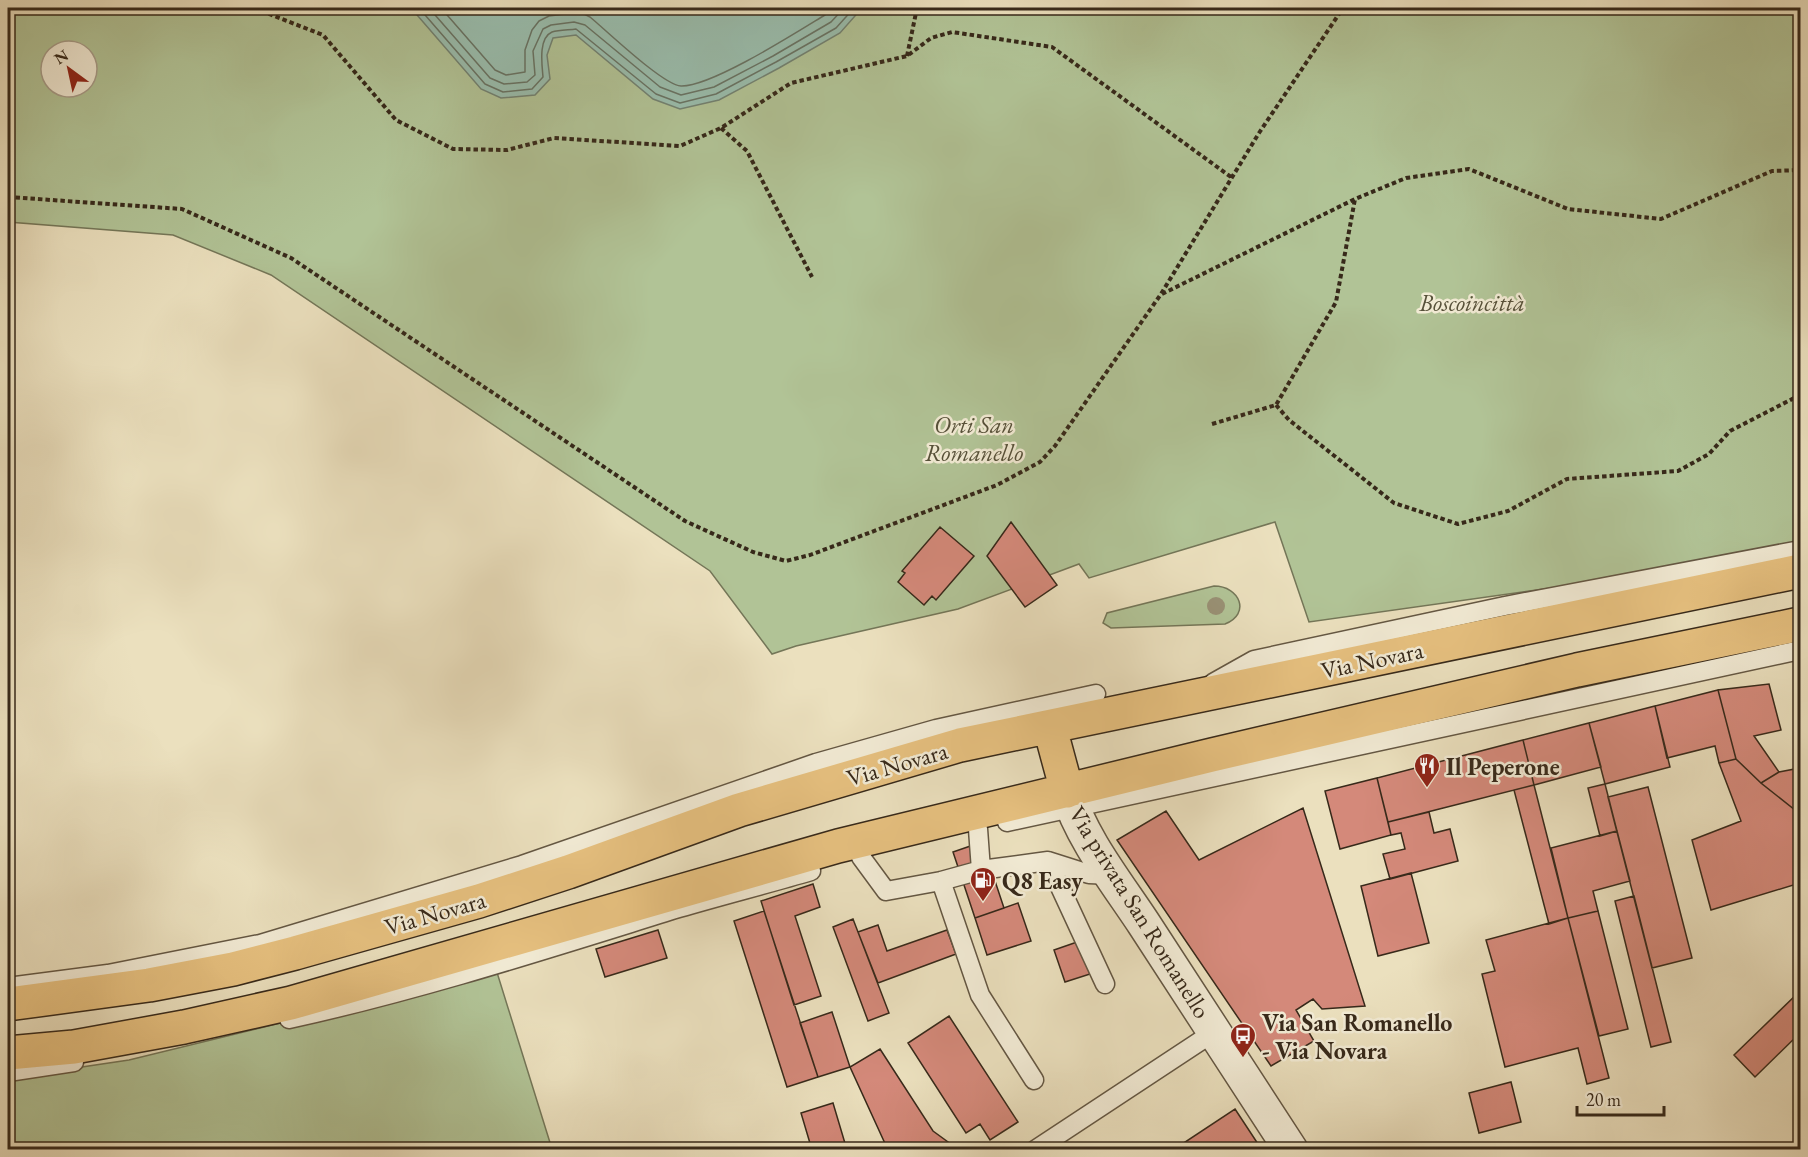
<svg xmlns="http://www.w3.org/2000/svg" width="1808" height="1157" font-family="'EB Garamond',serif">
  <rect width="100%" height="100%" fill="#ebe0be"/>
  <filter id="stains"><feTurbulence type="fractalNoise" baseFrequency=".00333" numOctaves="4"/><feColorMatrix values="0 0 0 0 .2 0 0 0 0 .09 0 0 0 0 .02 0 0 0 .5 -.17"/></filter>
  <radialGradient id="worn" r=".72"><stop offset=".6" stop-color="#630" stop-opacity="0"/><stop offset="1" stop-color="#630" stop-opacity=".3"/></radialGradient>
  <path fill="#b1c396" stroke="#747658" stroke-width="1.5" fill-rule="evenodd" d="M8,8H1800V553L1309,622L1275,522L1089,578L1079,564L958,609L796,646L772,654L710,571L271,275L173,235L8,222ZM51,51H87V87H51Z
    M1214,586C1240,586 1251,614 1225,624L1111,628L1103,623L1107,613Z
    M495,966L552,1149H8V1078L129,1060L313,1015Z"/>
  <path fill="#99bdad" stroke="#728272" stroke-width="1.5" d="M411,8H862L840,33L779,68L719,100L680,109L653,99L576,35L553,38L547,55L550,79L535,95L501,98L481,89Z"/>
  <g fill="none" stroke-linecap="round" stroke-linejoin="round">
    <path stroke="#687364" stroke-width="1.5" d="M419,8L485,84L503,92L532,89L543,77C542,65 538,38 552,32C559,30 569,30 576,29L656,94L680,103L716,94L776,62L836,28L854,8
      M429,8L490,78L504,84L527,82L535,75L533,51L543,29L551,25L574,22L585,25L660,87L681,95L714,87L773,56L831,22L844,8
      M441,8L495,70L506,75L525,72V50L532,30L539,21L549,16L573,13H582L590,17C607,31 663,85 681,86C711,87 797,32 825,15L832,8"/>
  </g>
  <path fill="#d4897a" stroke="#37291a" stroke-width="1.5" d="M1011,522L1057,585L1025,607L987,556Z
    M940,527L974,556L936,600L932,596L924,605L898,582L905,573L902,571Z
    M1769,684L1781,730L1754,736L1779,772L1761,783L1736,759L1718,690Z
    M1718,690L1736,759L1719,763L1715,746L1667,758L1655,706Z
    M1655,706L1670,767L1605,784L1589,723Z
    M1589,723L1601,767L1534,785L1523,740Z
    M1523,740L1534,785L1388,822L1377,778Z
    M1736,759L1761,783L1800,814V883L1711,910L1692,840L1741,821L1719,763Z
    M1800,768V814L1761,783L1779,772Z
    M1377,778L1391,835L1340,849L1325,791Z
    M1605,784L1617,831L1600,836L1588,788Z
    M1534,785L1568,918L1549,924L1514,790Z
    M1648,787L1692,958L1652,968L1608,797Z
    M1303,808L1365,1006L1322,1009L1313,999L1296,1010L1314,1041L1271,1066L1117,840L1166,811L1199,860Z
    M1429,812L1434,833L1450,829L1458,861L1390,879L1383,854L1405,849L1401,833L1391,835L1388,822Z
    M1617,831L1630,881L1593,891L1598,911L1568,918L1551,848Z
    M982,842L1004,908L975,918L953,852Z
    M1411,873L1429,943L1378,956L1361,886Z
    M813,884L820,907L795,916L821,996L794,1005L761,901Z
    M1634,896L1671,1042L1651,1047L1615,901Z
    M1018,903L1031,941L987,955L975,918Z
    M764,911L818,1077L787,1087L734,921Z
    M1598,911L1628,1029L1599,1036L1568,918Z
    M1568,918L1609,1078L1587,1084L1578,1048L1505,1067L1482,974L1495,971L1486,940Z
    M853,919L889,1013L868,1021L833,927Z
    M878,925L887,951L947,930L956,954L878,983L858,932Z
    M658,930L667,958L605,977L596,949Z
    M1080,941L1090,974L1065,982L1054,950Z
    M1800,991V1033L1755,1077L1734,1055Z
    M832,1012L850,1067L818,1077L800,1023Z
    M949,1016L1018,1122L990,1140L980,1124L966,1133L908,1043Z
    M880,1049L933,1131L959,1150H888L850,1067Z
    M1511,1082L1521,1122L1479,1133L1469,1093Z
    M833,1103L847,1150H812L801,1113Z
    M1235,1109L1262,1150H1173Z"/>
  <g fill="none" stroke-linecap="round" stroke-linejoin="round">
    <defs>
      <path id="service" d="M1213,683L1254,660L1505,606L1800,550
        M1007,822L1800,650
        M978,829L981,870
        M861,857L886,891L941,881L981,870L1048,861L1089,874L1112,875
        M1048,861L1105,984
        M941,881L980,995L1034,1080
        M8,987L108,974L260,944L522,865L816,763L936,729L1096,694
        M289,1019C421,990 550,948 679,908C723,895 767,884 811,871
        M8,1072L74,1062
        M1035,1150L1214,1032"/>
      <path id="minor" d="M1067,791C1081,838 1117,883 1144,924C1193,1000 1242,1074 1291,1150"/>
      <path id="primary" d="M1050,728L1067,791
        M8,1004L149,985L233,969L295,953L479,901L568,872L739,810L960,745L1800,571
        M8,1053L74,1047L184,1027L291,1003L838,846L1212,755L1577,670L1800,624"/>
    </defs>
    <use href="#service" stroke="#645743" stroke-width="21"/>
    <use href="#minor" stroke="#645743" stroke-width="36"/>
    <use href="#primary" stroke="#37291a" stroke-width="36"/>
    <path stroke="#37291a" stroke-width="4" stroke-dasharray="4.5 3" stroke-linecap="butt" d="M224,8L264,12L323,35L396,120L453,149L507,150L554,138L680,146L721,128L791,83L907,56L931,38L952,32L1052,47L1231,177
      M907,56L917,8
      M721,128L747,151L812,277
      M8,197L182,209L291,258L685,521L753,552L786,561L810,555L997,485L1040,462L1055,446L1161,294L1259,133L1343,8
      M1162,294L1355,199L1406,178L1469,169L1568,209L1661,219L1772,171L1800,170
      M1276,405L1289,420L1394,503L1458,524L1508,511L1567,479L1678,471L1709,454L1730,431L1800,395
      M1212,424L1276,405L1336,302L1355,199"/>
    <use href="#service" stroke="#f2ebd5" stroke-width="18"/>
    <use href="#minor" stroke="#f2ebd5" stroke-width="33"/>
    <use href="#primary" stroke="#e6c07f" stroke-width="33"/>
  </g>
  <circle fill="#999175" cx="1216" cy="606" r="9"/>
  <defs>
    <symbol id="restaurant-pin" viewBox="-11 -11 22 30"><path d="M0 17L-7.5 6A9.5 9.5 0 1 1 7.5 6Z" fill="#8f2418" stroke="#f2ebd5"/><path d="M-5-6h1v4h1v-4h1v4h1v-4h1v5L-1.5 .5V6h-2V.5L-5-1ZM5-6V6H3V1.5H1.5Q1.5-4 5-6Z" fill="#fff"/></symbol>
    <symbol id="fuel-pin" viewBox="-11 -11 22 30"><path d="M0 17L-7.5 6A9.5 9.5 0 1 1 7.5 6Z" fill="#8f2418" stroke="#f2ebd5"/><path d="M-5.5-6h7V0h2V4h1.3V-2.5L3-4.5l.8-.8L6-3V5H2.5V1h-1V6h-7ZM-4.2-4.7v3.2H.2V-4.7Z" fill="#fff"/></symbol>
    <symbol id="bus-pin" viewBox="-11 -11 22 30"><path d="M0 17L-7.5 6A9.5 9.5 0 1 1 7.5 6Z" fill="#8f2418" stroke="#f2ebd5"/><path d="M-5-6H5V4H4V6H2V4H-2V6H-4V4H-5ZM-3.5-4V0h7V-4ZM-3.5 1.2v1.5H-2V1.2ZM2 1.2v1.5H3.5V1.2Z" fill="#fff"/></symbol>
  </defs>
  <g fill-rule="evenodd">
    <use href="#restaurant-pin" x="1412" y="751" width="30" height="40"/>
    <use href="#fuel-pin" x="968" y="865" width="30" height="40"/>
    <use href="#bus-pin" x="1228" y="1021" width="30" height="40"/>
  </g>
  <g text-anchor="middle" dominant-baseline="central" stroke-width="5" stroke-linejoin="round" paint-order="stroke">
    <g font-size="24" font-style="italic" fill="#565039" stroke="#f2ebd5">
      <text x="1472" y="302">Boscoincittà</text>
      <text x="974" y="424">Orti San<tspan x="974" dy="28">Romanello</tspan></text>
    </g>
    <g font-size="24" fill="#37291a" stroke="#f2ebd5">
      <text transform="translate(1372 660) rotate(-12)">Via Novara</text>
      <text transform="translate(897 764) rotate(-16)">Via Novara</text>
      <text transform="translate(1140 912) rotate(58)">Via privata San Romanello</text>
      <text transform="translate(435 913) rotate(-16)">Via Novara</text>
    </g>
    <g font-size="24" font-weight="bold" fill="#37291a" stroke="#f2ebd5" text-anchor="start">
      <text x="1446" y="766">Il Peperone</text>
      <text x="1002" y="880">Q8 Easy</text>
      <text x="1262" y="1022">Via San Romanello<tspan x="1262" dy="28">- Via Novara</tspan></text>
    </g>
  </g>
  <rect width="1808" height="1157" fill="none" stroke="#ebe0be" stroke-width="30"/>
  <rect x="9" y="9" width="1790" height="1139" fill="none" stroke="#37291a" stroke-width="3"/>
  <rect x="15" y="15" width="1778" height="1127" fill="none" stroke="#37291a" stroke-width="1.5"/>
  <g transform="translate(69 69) rotate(327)"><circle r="28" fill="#f2ebd5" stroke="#a79d8a" stroke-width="1.5"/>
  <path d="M0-4.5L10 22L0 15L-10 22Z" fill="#8f2418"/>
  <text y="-9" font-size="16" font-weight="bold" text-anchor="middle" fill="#37291a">N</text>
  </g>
  <path d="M1577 1106v9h87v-9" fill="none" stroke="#37291a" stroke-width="3"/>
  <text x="1586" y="1106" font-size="18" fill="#37291a" stroke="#f2ebd5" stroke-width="4.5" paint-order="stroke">20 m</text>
  <rect width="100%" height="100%" filter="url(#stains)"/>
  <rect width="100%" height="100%" fill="url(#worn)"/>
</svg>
